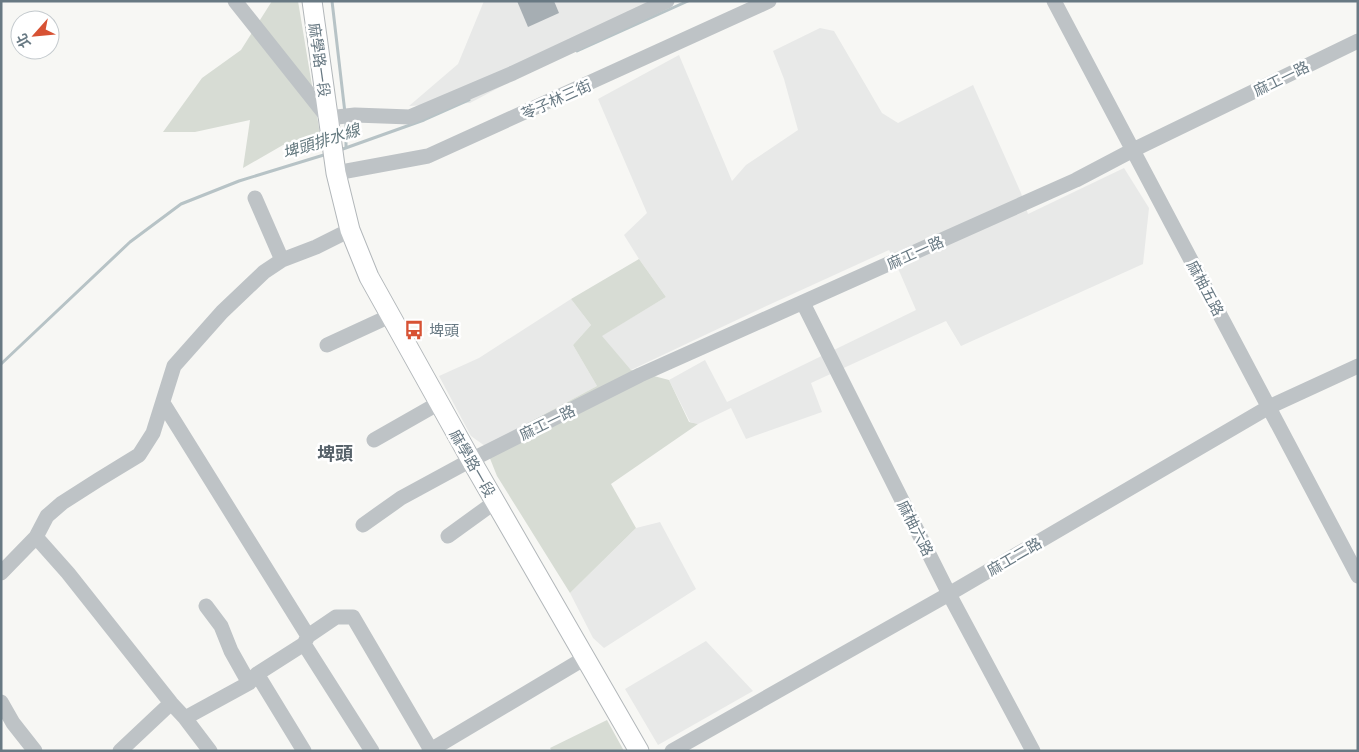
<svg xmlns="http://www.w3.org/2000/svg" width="1359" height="752" font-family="'Golos Text','Noto Sans TC',sans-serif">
  <rect width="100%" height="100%" fill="#f7f7f4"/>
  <path fill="#e8e9e8" d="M484,1H662L470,103L409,106L458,64Z
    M820,28L834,31L882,113L898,123L973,85L1021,193L1028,214L1124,168L1149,208L1143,264L961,346L946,321L811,383L822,412L746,439L731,408L698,424L690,422L669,380L705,360L727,402L916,310L900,273L889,250L760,309L631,370L601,336L666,297L639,259L624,235L647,213L598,99L679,55L732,181L746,165L798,130L784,79L773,51Z
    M571,299L591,325L573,345L597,386L485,446L471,436L439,376L479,358Z
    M660,522L696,589L604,648L593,638L570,593L636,528Z
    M706,641L753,691L658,745L625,689Z"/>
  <path fill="#d7dcd4" d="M272,1H298L320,134L283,145L243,168L250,120L195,132H163L202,78L241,50Z
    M639,259L666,297L602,336L631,370L669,380L689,422L698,424L611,484L636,528L570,593L497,476L485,446L597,386L573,345L591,325L571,299Z
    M607,720L624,751H552L550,748Z"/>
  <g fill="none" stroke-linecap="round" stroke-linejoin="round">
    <path stroke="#b7c3c6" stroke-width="3" d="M332,1L345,113
      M577,51L688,1
      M346,148V122
      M340,150L424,120L469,100
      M1,364L130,242L181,204L239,181L327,154"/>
  </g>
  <path fill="#a6aeb3" d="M517,1H554L559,13L528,27Z"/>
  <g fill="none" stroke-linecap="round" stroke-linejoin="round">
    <defs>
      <path id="major" d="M312,1L336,173L350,230L369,277L471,460L639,751"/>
    </defs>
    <use href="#major" stroke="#b2b7ba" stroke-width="21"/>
    <path stroke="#bec3c6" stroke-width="15" d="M235,1L328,118L355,115L410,117L513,73L667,1
      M1054,1L1358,576
      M336,173L428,156L769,1
      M255,198L282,260
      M803,303L949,594L1033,751
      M327,345L390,316
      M163,403L308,636L304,644L257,674L249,683L185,718
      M374,440L439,403
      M363,525L401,498L471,460L640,375L1076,180L1133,150L1358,41
      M448,536L495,502
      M36,537L68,573L171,703L185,718L210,751
      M1,573L36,537L47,516L62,503L98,480L139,455L153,433L174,366L222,312L264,272L282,260L316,247L350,230
      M206,606L221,626L231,651L249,683
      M308,636L336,617H353L431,750
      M304,644L372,751
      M257,674L304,751
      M1,702L13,723L35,751
      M120,751L171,703
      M429,751L585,658
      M672,751L949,594L1269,407L1358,366"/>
    <use href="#major" stroke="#fff" stroke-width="19"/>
  </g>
  <defs>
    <symbol id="bus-bare" viewBox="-9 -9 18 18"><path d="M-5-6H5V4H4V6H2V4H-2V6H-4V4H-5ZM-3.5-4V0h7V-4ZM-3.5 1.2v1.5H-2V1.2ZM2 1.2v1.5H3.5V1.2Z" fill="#d75234" stroke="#fff" stroke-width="2.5" paint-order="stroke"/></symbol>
  </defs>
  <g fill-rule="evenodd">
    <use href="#bus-bare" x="400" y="316" width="28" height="28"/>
  </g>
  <g text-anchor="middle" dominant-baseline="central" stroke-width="5" stroke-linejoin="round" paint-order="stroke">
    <g font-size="15" fill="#687983" stroke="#fff">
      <text transform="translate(320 60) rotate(82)">麻學路一段</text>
      <text transform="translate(1281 78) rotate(-26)">麻工一路</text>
      <text transform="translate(556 99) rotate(-24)">苓子林三街</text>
      <text transform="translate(915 252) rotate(-24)">麻工一路</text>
      <text transform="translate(1206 288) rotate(62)">麻柚五路</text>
      <text transform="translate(547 422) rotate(-26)">麻工一路</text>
      <text transform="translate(473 463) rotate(60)">麻學路一段</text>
      <text transform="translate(916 528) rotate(63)">麻柚六路</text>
      <text transform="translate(1014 556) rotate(-30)">麻工二路</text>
    </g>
    <g font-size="15" fill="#687983" stroke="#fff" text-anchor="start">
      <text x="429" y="330">埤頭</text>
    </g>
    <g font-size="16" font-style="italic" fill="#64797f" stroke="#fff">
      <text transform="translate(321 141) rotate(-18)">埤頭排水線</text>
    </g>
    <g font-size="18" font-weight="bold" fill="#566169" stroke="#fff">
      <text x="335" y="453">埤頭</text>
    </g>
  </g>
  <rect width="1359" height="752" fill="none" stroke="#687983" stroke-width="5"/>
  <g transform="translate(35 35) rotate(243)"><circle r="24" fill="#ffffff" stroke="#c3c9cd"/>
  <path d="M0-4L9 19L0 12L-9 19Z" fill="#d75234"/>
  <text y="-8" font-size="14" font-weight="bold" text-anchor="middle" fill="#687983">北</text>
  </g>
</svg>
